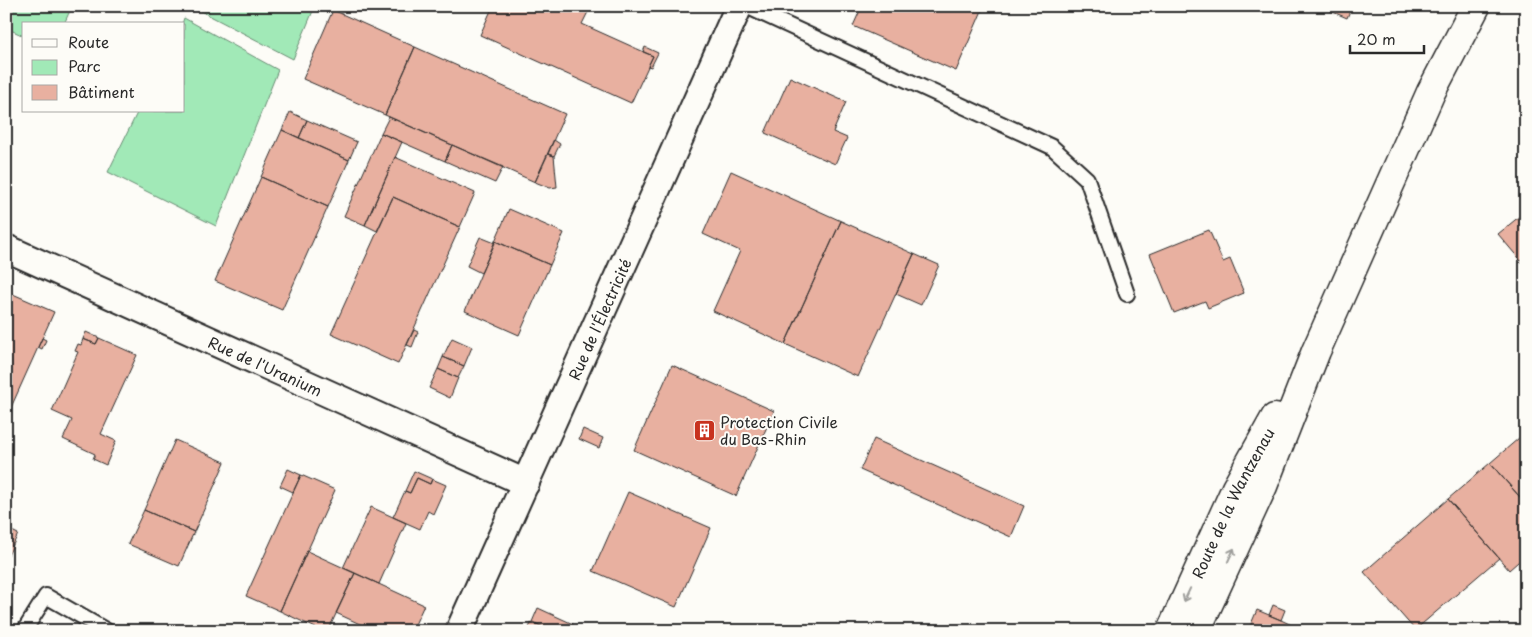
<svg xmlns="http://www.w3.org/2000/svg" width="1532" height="637" font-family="'Playpen Sans',sans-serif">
  <rect width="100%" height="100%" fill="#fdfcf7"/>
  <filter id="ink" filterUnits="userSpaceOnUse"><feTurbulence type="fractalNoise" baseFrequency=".02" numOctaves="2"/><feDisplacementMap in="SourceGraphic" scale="10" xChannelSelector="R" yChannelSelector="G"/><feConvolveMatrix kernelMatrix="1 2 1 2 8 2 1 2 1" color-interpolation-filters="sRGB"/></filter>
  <g filter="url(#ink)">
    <path fill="#a1e9b7" stroke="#668a71" d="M6,6H72L64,24H24V36L6,28Z
      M191,6H315L293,59Z
      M184,18L278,70L216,226L108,172L138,111H184V24H182Z"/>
    <path fill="#e8b0a0" stroke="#2b2b2b" d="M493,6H581L589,10L582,24L653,56L631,103L480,35Z
      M862,6H984L956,71L853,26Z
      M1319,6H1352L1347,18Z
      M333,10L415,47L385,115L303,79Z
      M415,47L565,114L535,182L385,115Z
      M645,47L658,53L651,67L648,66L653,56L643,52Z
      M790,77L846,102L833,132L847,138L835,164L765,133Z
      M290,112L307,120L299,138L282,130Z
      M389,117L452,145L445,161L381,133Z
      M307,120L357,142L349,160L299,138Z
      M282,130L349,160L328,207L261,177Z
      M381,133L402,142L365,225L344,216Z
      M554,140L560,144L554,156L548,154Z
      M452,145L503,167L495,183L445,161Z
      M548,154L554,156L557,187L550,188L535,182Z
      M395,157L475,193L460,227L393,197L377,231L365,225Z
      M731,171L841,221L785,344L713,311L740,251L703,234Z
      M261,177L328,207L282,310L215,281Z
      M393,197L460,227L398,364L331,334Z
      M509,209L564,233L550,265L495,241Z
      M1526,211V267L1498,234Z
      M841,221L914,254L858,377L785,344Z
      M1209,230L1223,262L1230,259L1244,293L1208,308L1205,301L1174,313L1150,254Z
      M480,237L495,243L481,273L467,266Z
      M495,241L550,265L519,335L465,311Z
      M914,254L939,265L921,305L896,294Z
      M6,291L54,312L8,414H6Z
      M414,330L418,332L412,347L407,345Z
      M86,332L99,338L96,344L83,339Z
      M42,338L46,340L42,349L38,347Z
      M99,338L137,355L101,434L116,441L106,465L93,459L95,454L63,439L72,420L52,411L78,352L75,351L78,344L81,345L83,339L96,344Z
      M452,338L472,347L464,366L443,357Z
      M443,357L464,366L458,378L438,369Z
      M672,365L774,411L736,496L634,450Z
      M438,369L458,378L450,398L429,388Z
      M583,429L603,438L599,448L579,439Z
      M1526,432V504L1490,463Z
      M874,439L1024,506L1011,537L860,470Z
      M175,440L225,462L194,532L144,510Z
      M1490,463L1526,504V555L1509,570L1448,499Z
      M288,469L301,475L293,492L280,486Z
      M414,471L432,479L430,484L417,478L410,493L405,491Z
      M301,475L335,490L280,611L246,596Z
      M417,478L430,484L432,479L446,485L433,514L428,511L420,529L393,517L405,491L410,493Z
      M628,492L711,528L676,607L593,571Z
      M1448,499L1499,558L1415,630L1364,572Z
      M371,507L406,523L379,584L343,568Z
      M144,510L194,532L179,566L128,544Z
      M6,528L18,534L6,560Z
      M307,551L355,573L328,631H322L280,611Z
      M355,573L424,605L412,631H375L336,613Z
      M1273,605L1285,610L1281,620L1269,615Z
      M538,608L573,624L570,631H552L532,622Z
      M1257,610L1281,620L1304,631H1248Z
      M532,622L552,631H527Z"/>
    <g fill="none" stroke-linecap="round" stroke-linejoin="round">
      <defs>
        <path id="lane" d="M746,6L1052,147L1087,179L1127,294
          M24,631L46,596L107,631"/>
        <g id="street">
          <path id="s1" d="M6,248L526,483"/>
          <path id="s2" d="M459,631L739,6"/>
        </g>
        <g id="secondary">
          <path id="s3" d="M1171,631L1236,488L1275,418"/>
          <path d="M1196,631L1263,486L1316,351L1431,92L1476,6"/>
        </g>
      </defs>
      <use href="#lane" stroke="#2b2b2b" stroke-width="18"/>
      <use href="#street" stroke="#2b2b2b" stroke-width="30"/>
      <use href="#secondary" stroke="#2b2b2b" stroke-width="31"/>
      <use href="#lane" stroke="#fdfcf7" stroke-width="14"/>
      <use href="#street" stroke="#fdfcf7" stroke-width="26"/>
      <use href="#secondary" stroke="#fdfcf7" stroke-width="28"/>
    </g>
    <defs><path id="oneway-shaft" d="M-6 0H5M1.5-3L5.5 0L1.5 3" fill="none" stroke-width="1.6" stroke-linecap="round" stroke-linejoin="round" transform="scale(1.25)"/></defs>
    <g stroke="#9e9e9b">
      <use href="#oneway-shaft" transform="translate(1231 555) rotate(-65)"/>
      <use href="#oneway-shaft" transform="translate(1187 595) rotate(115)"/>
    </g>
  </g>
  <defs>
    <symbol id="building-square" viewBox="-11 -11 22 22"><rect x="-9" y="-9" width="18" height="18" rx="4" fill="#c8321e" stroke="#fdfcf7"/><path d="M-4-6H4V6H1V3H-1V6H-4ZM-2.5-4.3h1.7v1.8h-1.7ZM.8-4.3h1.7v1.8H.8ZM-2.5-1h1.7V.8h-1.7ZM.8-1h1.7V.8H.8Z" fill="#fff"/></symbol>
  </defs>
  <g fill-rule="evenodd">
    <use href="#building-square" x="692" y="418" width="25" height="25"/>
  </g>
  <g text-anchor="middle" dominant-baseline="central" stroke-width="4" stroke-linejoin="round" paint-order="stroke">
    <g font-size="15" fill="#2b2b2b" stroke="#fdfcf7">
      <text stroke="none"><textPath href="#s2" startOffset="342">Rue de l'Électricité</textPath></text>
      <text stroke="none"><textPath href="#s1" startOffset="285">Rue de l'Uranium</textPath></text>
      <text stroke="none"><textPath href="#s3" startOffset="142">Route de la Wantzenau</textPath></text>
    </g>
    <g font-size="15" fill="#2b2b2b" stroke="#fdfcf7" text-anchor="start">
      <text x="720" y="421">Protection Civile<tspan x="720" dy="17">du Bas-Rhin</tspan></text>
    </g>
  </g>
  <rect width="1532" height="637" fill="none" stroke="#fdfcf7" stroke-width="25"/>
  <rect x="12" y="12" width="1507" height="612" fill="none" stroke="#2b2b2b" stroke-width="2" filter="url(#ink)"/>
  <rect x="22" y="22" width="162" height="90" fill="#fdfcf7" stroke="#a9a8a5"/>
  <rect x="32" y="39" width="25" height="8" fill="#fdfcf7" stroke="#a9a8a5"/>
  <text x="68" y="48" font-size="15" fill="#2b2b2b">Route</text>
  <rect x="32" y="60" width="25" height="15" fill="#a1e9b7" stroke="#a9a8a5"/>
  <text x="68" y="72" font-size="15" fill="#2b2b2b">Parc</text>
  <rect x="32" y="85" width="25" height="15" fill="#e8b0a0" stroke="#a9a8a5"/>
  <text x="68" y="98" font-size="15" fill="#2b2b2b">Bâtiment</text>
  <path d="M1350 45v8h74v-8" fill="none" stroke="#2b2b2b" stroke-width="2.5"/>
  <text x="1357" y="45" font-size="15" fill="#2b2b2b" stroke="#fdfcf7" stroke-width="4" paint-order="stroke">20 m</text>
</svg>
